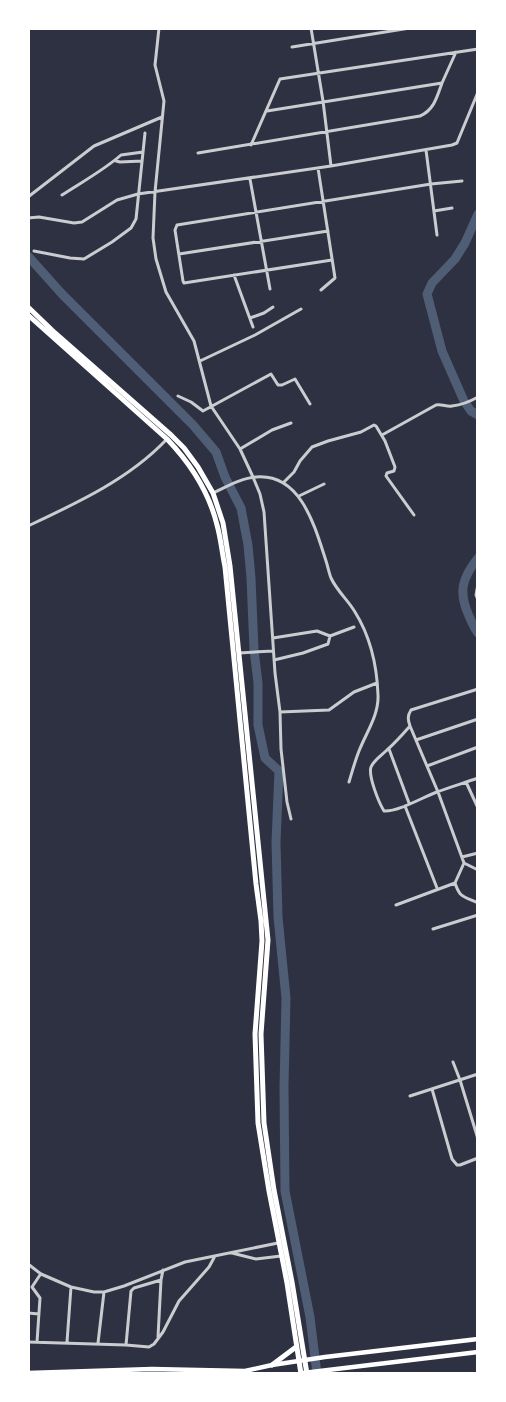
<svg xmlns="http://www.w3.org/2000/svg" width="506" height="1402" font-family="Quicksand,sans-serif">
  <rect width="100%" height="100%" fill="#2d3142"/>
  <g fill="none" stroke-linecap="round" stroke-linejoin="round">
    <path stroke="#4f5d75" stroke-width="9" d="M478,214L465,243L455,259L432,283L427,294L442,351L464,401L471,411L478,415
      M28,256L62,294L193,425L216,452L225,477L241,508L248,545L251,578L254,650L258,683V725L265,758L279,771L276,842L278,917L286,998L284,1087L285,1191L310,1317L317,1374
      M478,558C462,578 458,592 469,616C472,622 473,627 478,633"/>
    <path stroke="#caccd0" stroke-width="3" d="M159,28L155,65L164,101L155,192L153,238L156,259L166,292L194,341L211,406L240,449L253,477L260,494L264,512L275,673L280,712L281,749L287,802L291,819
      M311,28L323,101L331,166
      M292,47L410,28
      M267,111L442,83L456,52
      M251,145L280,79L478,49
      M426,150L437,235
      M198,153L420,116C434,110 437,97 442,83
      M116,161L120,162L142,161
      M318,168L335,278L321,290
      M250,179L270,289
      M62,195C82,182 104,170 121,155L143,152
      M28,197L94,146L162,117
      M434,211L452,208
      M28,218L39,217L74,223L82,222L117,200L138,194L331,166L452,145L457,143L459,138L478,92
      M34,251L70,258L84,259L112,242L131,228L136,219L145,133
      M179,254L328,231
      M332,260L184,283L183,281L175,230L177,225L431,184L462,181
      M234,275L253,327
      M250,318L264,313L273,307
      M200,361L255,335L301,309
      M178,396L191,402L203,411L271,374L278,385H282L295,379L310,404
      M382,435L436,405C442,404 447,407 452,406C460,405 471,401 478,397
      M240,449L272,430L291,423
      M284,482L294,472L300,461L312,447L328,441L361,432L374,425L376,426L385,441L395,467L394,471L387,473L386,476L414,515
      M213,493C226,487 241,478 256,477C301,473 315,527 326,561C328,567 329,573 331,578C337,591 348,600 355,612C370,636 377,667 378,695C379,715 366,733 359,751C355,761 352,772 349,782
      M299,496L324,484
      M28,526C77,503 129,479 166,440
      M478,584L476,595L478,600
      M273,638L317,631L330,636L354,627
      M239,653L273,651
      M274,660L303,653L328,644L330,636
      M478,689L411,710C407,716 408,720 410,726C403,734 395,743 387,750C382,755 374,760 371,767C368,776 379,803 384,811C398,812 423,797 437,792C450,787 464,783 478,778
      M280,712L329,710L354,692L377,683
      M410,726L438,792L464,863L455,883C460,898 463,896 478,903
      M416,740L478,719
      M389,749L409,803
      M427,766L478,747
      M466,782L478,808
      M405,806L437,888
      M462,857L478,853
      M464,863L478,870
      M396,905L455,883
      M433,929L478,915
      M478,1026V1031
      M453,1062L460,1080L478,1139
      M432,1089L452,1159L457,1165H460L478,1158
      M410,1096L478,1074
      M232,1253L256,1259L281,1256
      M28,1264L41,1274L71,1287L94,1292H104L124,1286L185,1262L278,1243
      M161,1280L134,1288L131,1291L126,1345L149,1347L154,1344L163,1332L179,1301L209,1267L215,1256
      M28,1313L39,1314
      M158,1337L161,1280L163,1270
      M28,1342L126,1345
      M37,1342L40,1298L32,1287L40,1275
      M67,1342L71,1287
      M98,1343L104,1292"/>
    <path stroke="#fff" stroke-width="4.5" d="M28,1373L152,1369L245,1371L272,1365L325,1357L478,1339
      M303,1373L478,1352"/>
    <path stroke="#fff" stroke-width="5" d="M28,307L55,333L171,435L184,448L198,467L213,493L223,523L230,566L268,940L261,1034L264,1123L274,1190L292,1282L307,1374
      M28,315L167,439C190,463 209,492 217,525C221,539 222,553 225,567L256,884L261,921L262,941L255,1034L258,1123L269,1191L287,1283L301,1374
      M272,1365L296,1347"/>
  </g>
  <rect width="506" height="1402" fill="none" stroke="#ffffff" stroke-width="60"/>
</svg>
